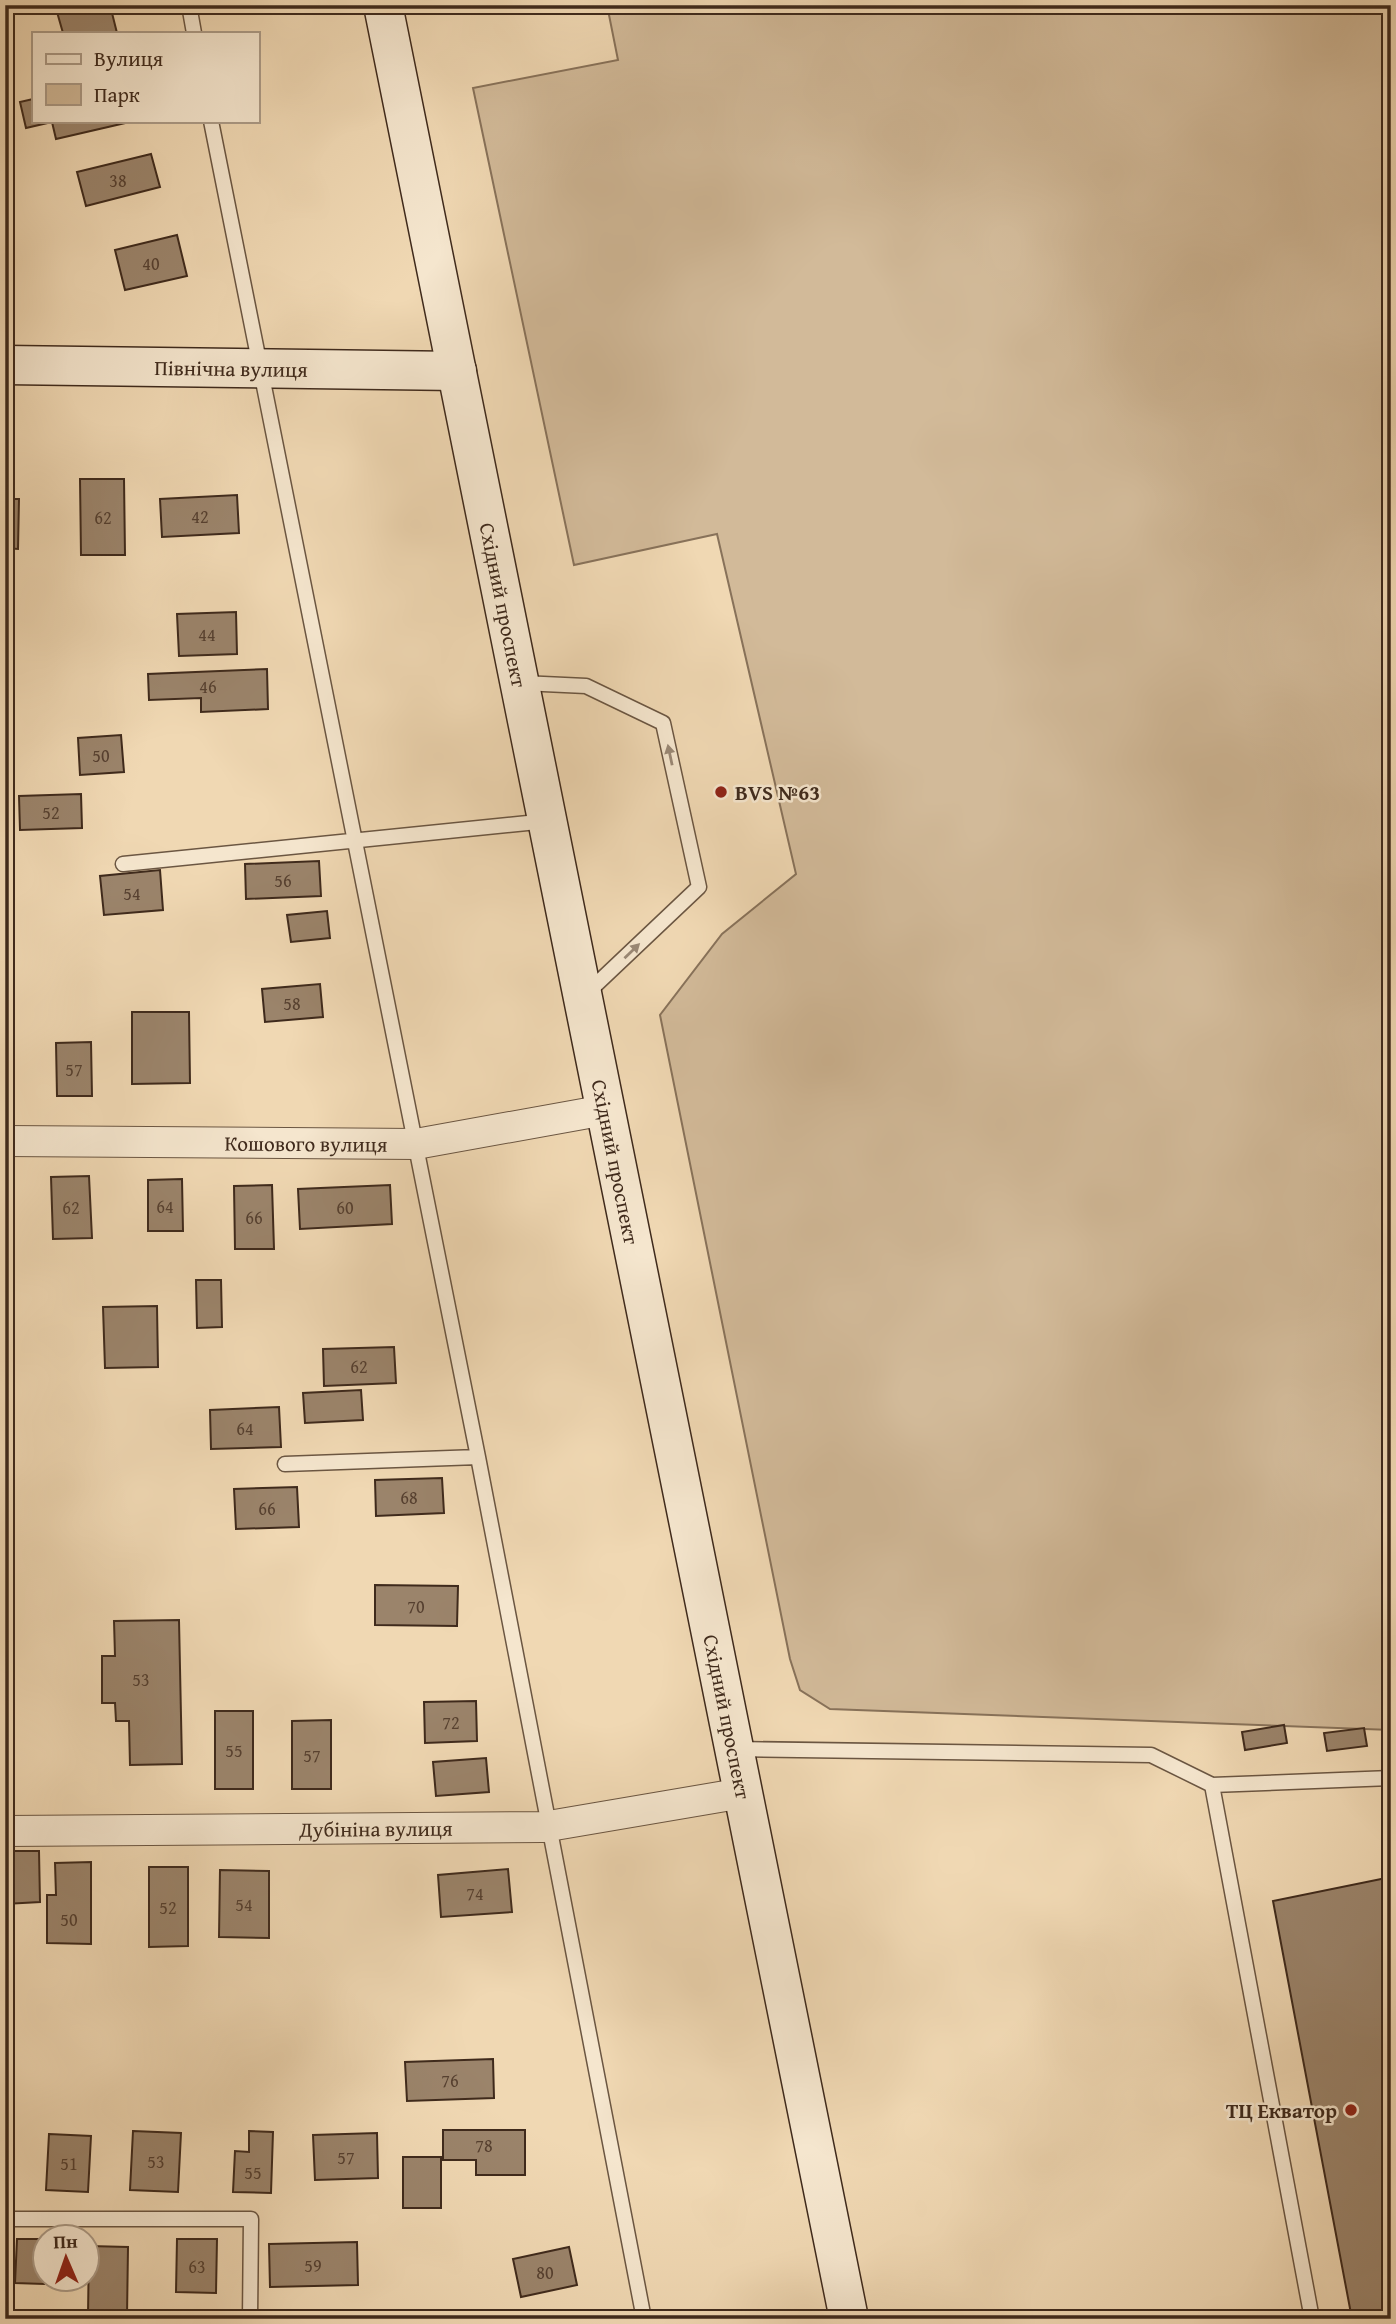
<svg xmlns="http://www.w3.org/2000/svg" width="1396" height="2324" font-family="'Gentium Book Plus',serif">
  <rect width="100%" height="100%" fill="#f0d8b3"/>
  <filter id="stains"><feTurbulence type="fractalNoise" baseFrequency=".00286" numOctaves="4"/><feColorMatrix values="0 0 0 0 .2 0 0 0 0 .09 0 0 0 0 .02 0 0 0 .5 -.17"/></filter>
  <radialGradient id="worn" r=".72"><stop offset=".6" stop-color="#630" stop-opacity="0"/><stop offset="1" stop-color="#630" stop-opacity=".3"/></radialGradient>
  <path fill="#d2ba99" stroke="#88725a" stroke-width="2" d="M607,5H1391V1730L830,1709L800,1690L790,1659L660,1015L722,934L796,874L717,534L574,565L473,88L618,60Z"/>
  <path fill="#9b846b" stroke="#3f2a1c" stroke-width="2" d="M83,5H110L117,33H63L57,12Z
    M33,99V121H134L56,139L52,122L26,128L20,102Z
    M151,154L160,187L86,206L77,172Z
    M177,235L187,276L125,290L115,250Z
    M80,479H124L125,555H81Z
    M237,495L239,533L162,537L160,499Z
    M5,499H19L18,549L5,548Z
    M236,612L237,654L179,656L177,614Z
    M267,669L268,709L201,712V698L149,700L148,674Z
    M5,724H12L13,796H5Z
    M121,735L124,772L80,775L78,738Z
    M81,794L82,828L20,830L19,796Z
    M319,861L321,896L246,899L245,864Z
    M160,870L163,910L104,915L100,876Z
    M327,911L330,938L291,942L287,915Z
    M320,984L323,1017L265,1022L262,989Z
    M132,1012H189L190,1083L132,1084Z
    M91,1042L92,1096H57L56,1043Z
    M89,1176L92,1238L53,1239L51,1177Z
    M182,1179L183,1231H148V1180Z
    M272,1185L274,1249H235L234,1186Z
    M390,1185L392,1224L300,1229L298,1189Z
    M196,1280H221L222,1327L197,1328Z
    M157,1306L158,1367L105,1368L103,1307Z
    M394,1347L396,1383L324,1386L323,1349Z
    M361,1390L363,1420L305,1423L303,1393Z
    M279,1407L281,1447L211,1449L210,1410Z
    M442,1478L444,1513L376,1516L375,1480Z
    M297,1487L299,1527L236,1529L234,1489Z
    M375,1585L458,1586L457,1626L375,1625Z
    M179,1620L182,1764L130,1765L129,1721H116L115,1703H102V1656H115L114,1621Z
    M476,1701L477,1741L425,1743L424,1702Z
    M215,1711H253V1789H215Z
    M331,1720V1789H292V1721Z
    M1284,1725L1287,1743L1245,1750L1242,1732Z
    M1364,1728L1367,1746L1327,1751L1324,1733Z
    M486,1758L489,1792L436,1796L433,1762Z
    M5,1851H39L40,1902L5,1904Z
    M91,1862V1944L47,1943V1895H56L55,1863Z
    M149,1867H188V1946L149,1947Z
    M508,1869L512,1912L441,1917L438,1875Z
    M220,1870L269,1871V1938L219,1937Z
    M1391,1877V2319H1352L1273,1901Z
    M493,2059L494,2098L407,2101L405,2062Z
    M443,2130H525V2175H476V2160H443Z
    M133,2131L181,2133L178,2192L130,2190Z
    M249,2131L273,2132L271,2193L233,2192L235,2151L249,2152Z
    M377,2133L378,2178L315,2180L313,2135Z
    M49,2134L91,2136L88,2192L46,2190Z
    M403,2157H441V2208H403Z
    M17,2239H46L44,2284L15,2283Z
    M177,2239H217L216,2293L176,2292Z
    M357,2242L358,2285L270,2287L269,2244Z
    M89,2246L128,2247L127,2316L88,2315Z
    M569,2247L577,2285L521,2297L513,2259Z"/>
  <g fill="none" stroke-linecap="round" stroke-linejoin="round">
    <defs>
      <path id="lane" d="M189,5L194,33
        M211,121L478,1457L644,2319
        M522,683L586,686L663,723L699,887L586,994
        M123,864L547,821
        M285,1464L478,1457
        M736,1749L1151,1755L1212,1785L1312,2319
        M1212,1785L1391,1778
        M5,2219H251L250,2319"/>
      <g id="street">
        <path id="s1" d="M5,1141L416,1144L605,1110"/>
        <path id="s2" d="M5,1831L543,1827L743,1793"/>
      </g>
      <g id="secondary">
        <path id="s3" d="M383,5L849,2319"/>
        <path id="s4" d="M5,365L457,371"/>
      </g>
    </defs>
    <use href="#lane" stroke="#6b5642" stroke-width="17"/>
    <use href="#street" stroke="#6b5642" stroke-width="32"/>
    <use href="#secondary" stroke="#3f2a1c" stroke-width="41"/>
    <use href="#lane" stroke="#f5e6ce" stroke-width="14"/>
    <use href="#street" stroke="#f5e6ce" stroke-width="30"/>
    <use href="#secondary" stroke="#f5e6ce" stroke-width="38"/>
  </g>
  <defs><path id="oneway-solid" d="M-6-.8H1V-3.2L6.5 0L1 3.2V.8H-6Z" transform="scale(1.75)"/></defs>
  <g fill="#9a8875">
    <use href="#oneway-solid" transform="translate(670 755) rotate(-102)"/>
    <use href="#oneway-solid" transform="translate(632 951) rotate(-44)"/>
  </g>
  <g fill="#8f2418" stroke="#f5e6ce" stroke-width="2.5">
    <circle cx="721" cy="792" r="7"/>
    <circle cx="1351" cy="2110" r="7"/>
  </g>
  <g text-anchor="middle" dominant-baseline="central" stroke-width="5" stroke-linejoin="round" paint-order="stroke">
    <g font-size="18" fill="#564030">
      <text x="118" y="180">38</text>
      <text x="151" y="263">40</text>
      <text x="200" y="516">42</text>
      <text x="103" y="517">62</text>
      <text x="207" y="634">44</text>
      <text x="208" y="686">46</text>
      <text x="101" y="755">50</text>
      <text x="51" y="812">52</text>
      <text x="283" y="880">56</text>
      <text x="132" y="893">54</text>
      <text x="292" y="1003">58</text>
      <text x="74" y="1069">57</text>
      <text x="165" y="1206">64</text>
      <text x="71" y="1207">62</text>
      <text x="345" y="1207">60</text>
      <text x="254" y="1217">66</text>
      <text x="359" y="1366">62</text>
      <text x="245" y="1428">64</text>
      <text x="409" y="1497">68</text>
      <text x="267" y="1508">66</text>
      <text x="416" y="1606">70</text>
      <text x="141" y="1679">53</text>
      <text x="451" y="1722">72</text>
      <text x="234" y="1750">55</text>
      <text x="312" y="1755">57</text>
      <text x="475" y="1893">74</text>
      <text x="244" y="1904">54</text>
      <text x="168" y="1907">52</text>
      <text x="69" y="1919">50</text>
      <text x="450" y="2080">76</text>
      <text x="484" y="2145">78</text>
      <text x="346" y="2157">57</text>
      <text x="156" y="2161">53</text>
      <text x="69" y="2163">51</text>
      <text x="253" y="2172">55</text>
      <text x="313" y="2265">59</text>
      <text x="197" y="2266">63</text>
      <text x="545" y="2272">80</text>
    </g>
    <g font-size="21" fill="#3f2a1c" stroke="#f5e6ce">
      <text stroke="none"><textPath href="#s4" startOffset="226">Північна вулиця</textPath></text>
      <text stroke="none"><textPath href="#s3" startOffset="612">Східний проспект</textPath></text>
      <text stroke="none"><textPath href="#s1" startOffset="301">Кошового вулиця</textPath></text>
      <text stroke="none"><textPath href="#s3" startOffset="1180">Східний проспект</textPath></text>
      <text stroke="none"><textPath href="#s3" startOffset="1746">Східний проспект</textPath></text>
      <text stroke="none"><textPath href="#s2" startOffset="371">Дубініна вулиця</textPath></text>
    </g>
    <g font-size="21" font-weight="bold" fill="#3f2a1c" stroke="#f5e6ce" text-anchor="start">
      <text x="735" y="792">BVS №63</text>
      <text x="1337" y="2110" text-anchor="end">ТЦ Екватор</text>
    </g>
  </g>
  <rect width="1396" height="2324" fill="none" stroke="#f0d8b3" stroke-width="28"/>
  <rect x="7" y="7" width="1382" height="2310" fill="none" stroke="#3f2a1c" stroke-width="3.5"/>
  <rect x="14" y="14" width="1368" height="2296" fill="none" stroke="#3f2a1c" stroke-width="2"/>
  <rect x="32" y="32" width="228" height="91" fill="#f5e6ce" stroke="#ac9b87" stroke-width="2"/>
  <rect x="46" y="54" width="35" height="10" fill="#f5e6ce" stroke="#ac9b87" stroke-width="2"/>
  <text x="94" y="66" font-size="21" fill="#3f2a1c">Вулиця</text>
  <rect x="46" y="84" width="35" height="21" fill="#d2ba99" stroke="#ac9b87" stroke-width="2"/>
  <text x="94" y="102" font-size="21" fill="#3f2a1c">Парк</text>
  <g transform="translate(66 2258) rotate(358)"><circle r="33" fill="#f5e6ce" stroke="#ac9b87" stroke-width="2"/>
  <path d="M0-5L12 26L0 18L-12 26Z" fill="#8f2418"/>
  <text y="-10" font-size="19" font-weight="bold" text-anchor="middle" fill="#3f2a1c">Пн</text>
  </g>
  <rect width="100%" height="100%" filter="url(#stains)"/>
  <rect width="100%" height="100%" fill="url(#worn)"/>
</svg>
